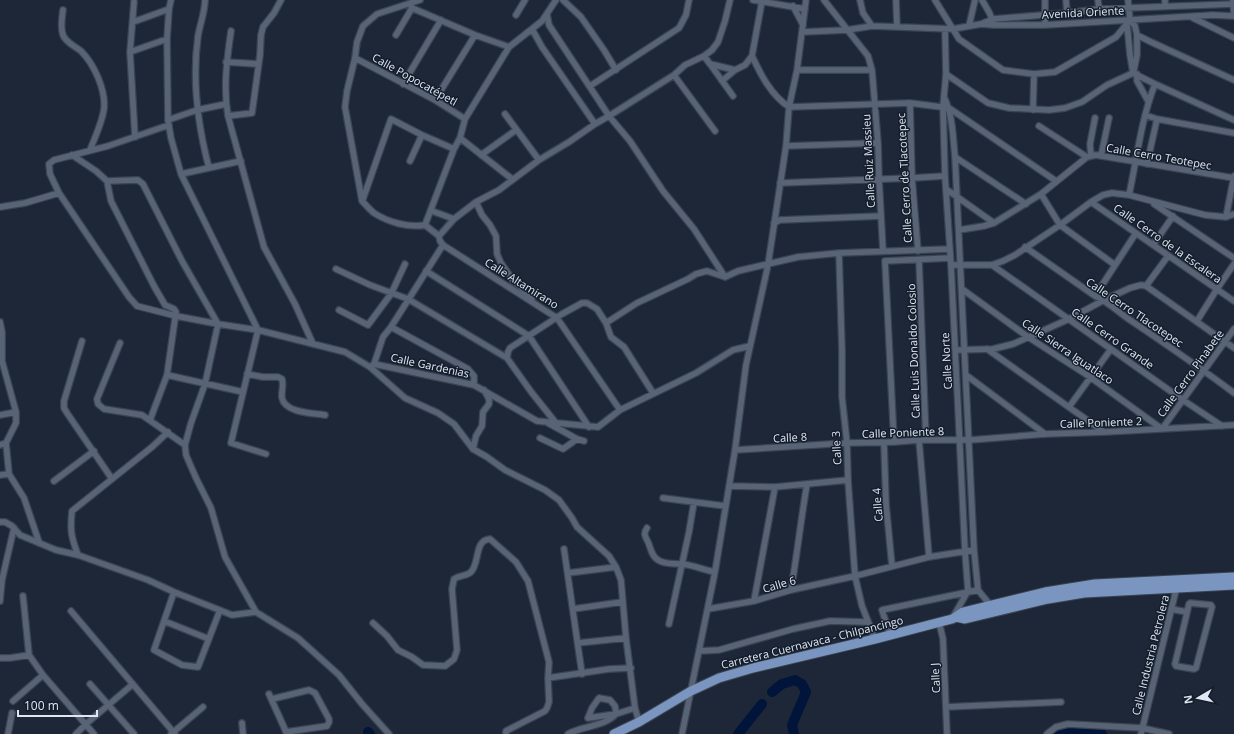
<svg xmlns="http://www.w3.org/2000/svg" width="1234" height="734" font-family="'Open Sans',sans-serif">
  <rect width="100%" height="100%" fill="#1d2737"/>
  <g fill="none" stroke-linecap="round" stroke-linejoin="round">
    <path stroke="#001539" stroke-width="10" d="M772,692L782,684L795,680L802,684L806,692L792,725L794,734
      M368,732L370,734
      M738,734L762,704
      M1056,734L1078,732L1102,734"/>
    <defs>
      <path id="minor" d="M171,0L169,9L167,39L168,120L171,138L181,174L258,330L231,443L266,454
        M205,0C205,12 200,24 198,36C192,79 198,126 209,168
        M420,0L377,14L363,26L357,42L355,58L347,91L345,107L362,201C366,205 370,210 374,213C388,222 408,228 425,225
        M563,0L581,17L604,50L616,70
        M753,0L805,9
        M824,0L868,56L872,70L878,143L879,179L883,251
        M860,0L863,13L872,26
        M896,0L897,26
        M935,0L959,39L1003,70L1034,74L1055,72L1116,37L1130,20
        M982,0L989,12L993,21
        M1045,0V25
        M1066,0L1067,13
        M1098,0L1099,9
        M1128,0L1130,20
        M1165,0V6
        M1233,0L1234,16
        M134,2L130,52L135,137
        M410,4L412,8L475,35L509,47
        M793,6L803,25
        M63,10C62,18 60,27 63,35C66,43 75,46 81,51C94,64 106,90 104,109C102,123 95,137 90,150
        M547,14L549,25L609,116L630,141L663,191L694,229L725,277
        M516,15L525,0
        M1193,18L1234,38
        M1130,20L1135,26L1137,35L1151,42L1234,80
        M133,22L169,9
        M981,24L993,25H1045L1213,15L1234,16
        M1127,24L1130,55L1133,73
        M969,26L975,0
        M532,29L542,47L595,124
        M945,29L946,74L943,107L945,176L951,265L965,551L968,591L953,617
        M231,31C227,59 223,87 228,116L264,247L295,304L313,344
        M802,32L847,30L872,26L953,29L981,24L993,19L1067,13L1099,9L1234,4
        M396,35L412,8
        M130,52L167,39
        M704,56L710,64L735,70
        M752,56C761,75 771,95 789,107L910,103L949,108L1056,181
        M355,58L435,100L465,119
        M226,62L258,64
        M710,64L733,96
        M797,70H872
        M1134,70L1137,55V35
        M946,74L988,103L1009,108L1049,110L1065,108L1082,102L1107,85L1133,73L1155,84L1234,120
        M1137,74V81L1148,101
        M674,75L715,131
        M722,81L735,70L745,65L752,56L762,1
        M403,84L441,20
        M590,86L679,28L686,15L689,0
        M945,99C953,117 953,138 955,157L974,550L978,590L991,606
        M435,100L475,35
        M910,103L912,178L918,251
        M1033,110L1034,74
        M505,114L539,160
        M1145,115L1157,119L1234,133
        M228,116L252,113L260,55L261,35L263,27L274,13L281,0
        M168,120L197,110L226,104
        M169,125L108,146L54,160L49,164L50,174L59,193L129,297L137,306L176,316L218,324L258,330L345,352L370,367L405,398L438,413L454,424L473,449L487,457L505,470L545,490L559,500L572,518L577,527L609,556L616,567L621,580L626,638L635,708L639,722
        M1039,126L1087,157
        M460,138L512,179
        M786,146L878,143
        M72,155L96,171L107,181L111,201L154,286L165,305L174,309L176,312L167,375L150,420
        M481,155L516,130
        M1091,156L1090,144L1095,118
        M1101,156L1109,118
        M955,157L1026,204
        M410,161L422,135
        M1147,164L1157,119
        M181,174L241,161
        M107,181L138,180L143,184L182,261L218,324L205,384L191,423L185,445L186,455L196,478L211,508L225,557L256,612
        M780,183L912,178L945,176
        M946,189L994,223
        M1041,194L1060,225L1115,265
        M1129,195C1137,158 1141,120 1155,84
        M363,199L391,119L422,135L454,149
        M476,202L482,215L490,225L496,236L497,254L501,263L512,279L532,298
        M1091,202L1234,301
        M1154,204L1234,258
        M0,207L25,203L59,193
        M432,211L454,219
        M1226,217L1234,176
        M774,223L780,220L881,216
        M425,225L454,149L460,138L465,119L509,47L542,21L556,0
        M425,225L439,236
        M959,230L984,226L994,223L1041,194L1087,157L1096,155L1234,178
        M1153,245L1173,216
        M1025,247L1095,296C1109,302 1120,314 1133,322C1167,345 1201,368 1234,393
        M839,253L842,350V397L847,443L848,480L855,576L862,606L875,639
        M919,260L926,440
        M951,265H992L1003,261L1015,255L1060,225L1091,202L1103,195L1112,193L1129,195L1205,215L1226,217L1234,214
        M992,265L1183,400L1222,426
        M336,269L370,285L408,299L507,358L532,393L556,423
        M426,271L529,336L589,427
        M1146,286L1234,348
        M1146,286L1168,256
        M962,289L1028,337L1090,377L1162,429L1234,329
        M1095,296L1136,233
        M339,310L368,325L391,294L405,264
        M1197,321L1217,289L1234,264
        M0,322L2,332V361L16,412V423L6,443L9,474L24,498L39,542
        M606,323L637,303L688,279L696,274L707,271L725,277L738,271L798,257L839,253L950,249
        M391,327L468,369L474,376V385
        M82,341L64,401V408L67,413L112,479
        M120,343L97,399L98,404L104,409L142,415L185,445
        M987,349L1104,432
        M955,350L993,349L1013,344L1069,319L1104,300L1130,288L1141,285L1146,286
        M507,358L508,352L510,348L562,314L582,303H587L597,309L606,323L611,337L624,347L653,393
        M374,364L383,337L391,327L443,245
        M370,367L374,364L474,385L537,421L598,427L620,410L696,373L733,350L750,346
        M247,374L263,377H278L282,379C284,386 281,392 282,398C285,413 313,413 325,415
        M167,375L243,392
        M966,375L1045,434
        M1069,407L1111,349
        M620,410L557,318L443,245L440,241L439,236L454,219L476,202L499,190L539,160L569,142L595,124L609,116L674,75L685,65L704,56L712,50L718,42L725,21L730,0
        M0,415L16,412
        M548,423L577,439L584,441
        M540,438L563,449L577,439
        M919,440L929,557
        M894,442L885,261L950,258
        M884,443L886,504L892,566
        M0,445L6,443
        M473,449L476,436L482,426L483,412L489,404V399L484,390
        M735,450L847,443L894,442L919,440H970L1045,434L1105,432L1234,425
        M0,475L9,474
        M54,481L94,451
        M729,486L775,487L848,480
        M663,498L725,506
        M0,522H5L12,526L20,535L56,550L78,555L148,580L174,592L232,615L256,612L298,638L339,675L362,704L389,734
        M647,528C643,534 645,536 648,542C651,548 651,556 658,560C665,565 674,563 682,564C693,565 704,570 715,572
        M564,549L582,674
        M78,555C71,537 70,530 72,511L152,447L168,432
        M568,573L616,567
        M791,590C797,555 801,519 807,484
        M174,592L154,650L182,665L198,667L220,610
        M23,596L29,655L43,675L94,734
        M0,601L2,580L14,528
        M754,601L775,487
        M1190,603L1211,605L1212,607L1196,668L1194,669L1176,666L1175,664L1189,604Z
        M573,609L622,602
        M708,609L754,601L791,590L855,576L929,557L974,550
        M1171,609L1187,612
        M71,611L175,734
        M164,621L209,639
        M939,622L943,639L947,734
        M373,623L387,636L398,650L412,657L423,665L445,666L454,659L457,650L452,589L454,579C460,575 467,576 471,572C480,563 474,540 490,539L516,562L528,581L549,662L548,678L549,702L547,708L545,711L506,731V734
        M669,624L689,532L694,502
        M890,635L882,610L978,590
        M578,643L626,638
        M699,651L719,650L793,629L830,621L867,622
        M0,658H10L29,655
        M548,678L609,669L631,668
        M90,684L134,734
        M269,694L287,734
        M272,699L309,690L315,693L329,719V722L327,726L286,732
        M13,701L43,675
        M946,707L1061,702
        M588,718L616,714L635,708
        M242,723L243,734
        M8,734L12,713
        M76,734L86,724L133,684
        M171,734L203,707
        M568,734C582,726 604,727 616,714L615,706L610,700L599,698L592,708L588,718
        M682,734L715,572L735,450L746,365L768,265L786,146L789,107L797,70L806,0
        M1047,734L1056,727L1068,724L1142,728L1169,734
        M1141,734L1177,586"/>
      <path id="primary" d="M956,617L965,619L1048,599L1084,593L1234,585
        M614,734L639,722L691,691L719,678L753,668L875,639L952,619L956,617L963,612L1045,592L1095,584L1234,577"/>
    </defs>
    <use href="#minor" stroke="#3b4451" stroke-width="8"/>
    <use href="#primary" stroke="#3b4451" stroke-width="11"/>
    <use href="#minor" stroke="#586476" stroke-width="5.5"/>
    <use href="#primary" stroke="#7a96c0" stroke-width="9"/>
  </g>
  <g text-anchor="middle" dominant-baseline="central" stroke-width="3" stroke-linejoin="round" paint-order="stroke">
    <g font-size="11" fill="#e0e7f2" stroke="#131d2c">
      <text transform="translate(1083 12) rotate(-3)">Avenida Oriente</text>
      <text transform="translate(415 79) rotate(29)">Calle Popocatépetl</text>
      <text transform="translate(1159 156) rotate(10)">Calle Cerro Teotepec</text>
      <text transform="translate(868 161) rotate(-93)">Calle Ruiz Massieu</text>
      <text transform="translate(904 178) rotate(-93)">Calle Cerro de Tlacotepec</text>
      <text transform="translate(1168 243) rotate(35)">Calle Cerro de la Escalera</text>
      <text transform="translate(522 283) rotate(32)">Calle Altamirano</text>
      <text transform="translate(1135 312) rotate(34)">Calle Cerro Tlacotepec</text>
      <text transform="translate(1113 338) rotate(35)">Calle Cerro Grande</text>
      <text transform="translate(913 351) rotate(-92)">Calle Luis Donaldo Colosio</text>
      <text transform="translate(1068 351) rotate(34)">Calle Sierra Iguatlaco</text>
      <text transform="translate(946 361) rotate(-93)">Calle Norte</text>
      <text transform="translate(430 365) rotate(12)">Calle Gardenias</text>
      <text transform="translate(1190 373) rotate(-54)">Calle Cerro Pinabete</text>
      <text transform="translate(1101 422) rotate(-2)">Calle Poniente 2</text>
      <text transform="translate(903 432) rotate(-2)">Calle Poniente 8</text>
      <text transform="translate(790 437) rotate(-3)">Calle 8</text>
      <text transform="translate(836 448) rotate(-93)">Calle 3</text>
      <text transform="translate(877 505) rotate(-94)">Calle 4</text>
      <text transform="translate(779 584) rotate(-16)">Calle 6</text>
      <text transform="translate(812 642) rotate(-14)">Carretera Cuernavaca - Chilpancingo</text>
      <text transform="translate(1150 655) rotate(-76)">Calle Industria Petrolera</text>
      <text transform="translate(935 678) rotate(-93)">Calle J</text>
    </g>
  </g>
  <g transform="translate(1198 698) rotate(261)" stroke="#131d2c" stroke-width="3" paint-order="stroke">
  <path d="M0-3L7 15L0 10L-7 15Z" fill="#e0e7f2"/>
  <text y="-6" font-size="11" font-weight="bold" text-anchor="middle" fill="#e0e7f2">N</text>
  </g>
  <path d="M18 710v6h79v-6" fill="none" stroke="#e0e7f2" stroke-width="2"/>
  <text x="24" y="710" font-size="12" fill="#e0e7f2" stroke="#131d2c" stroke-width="3" paint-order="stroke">100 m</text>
</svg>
